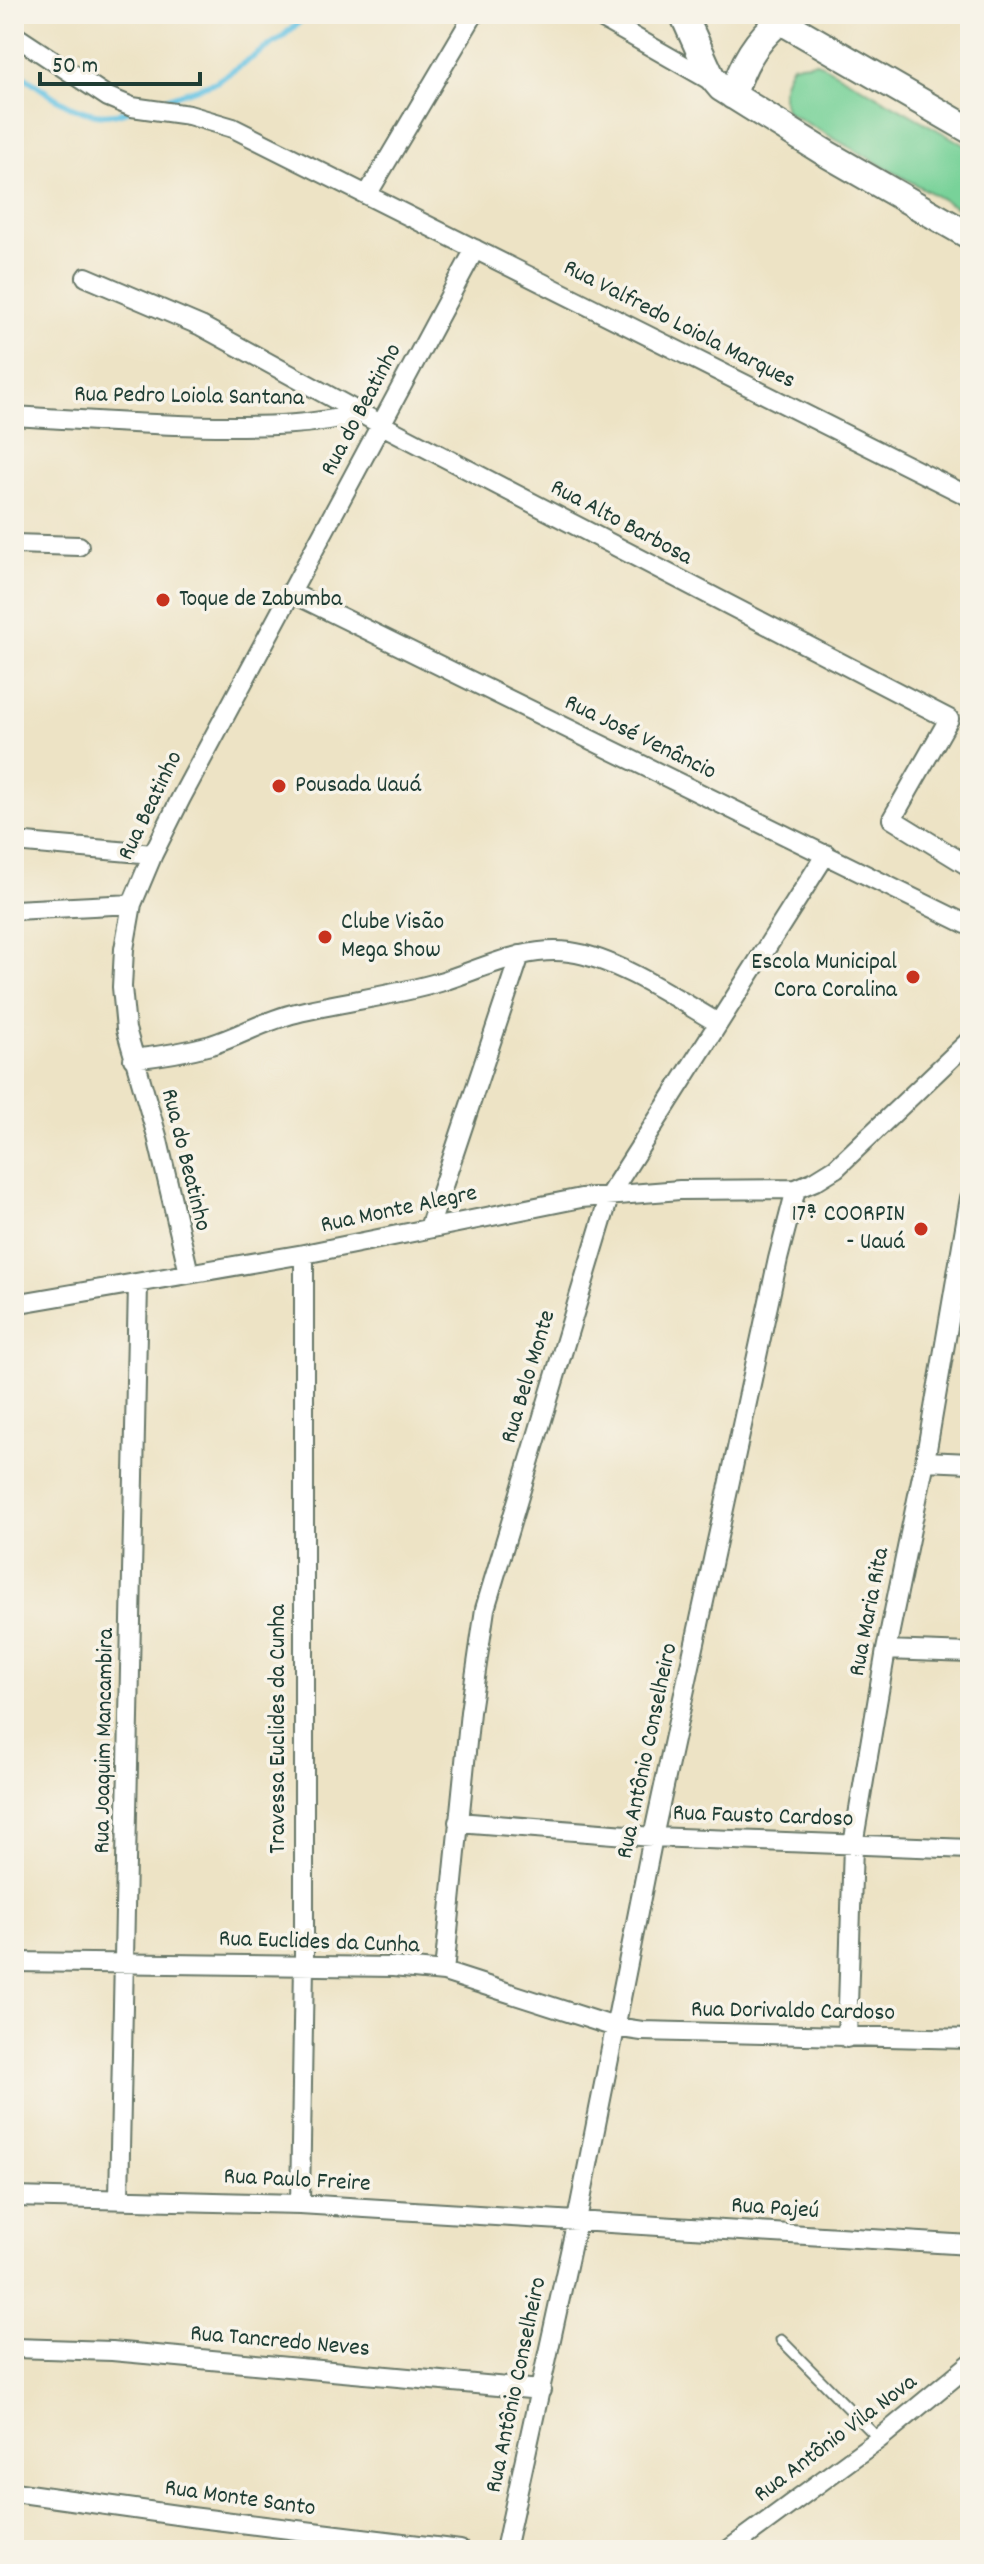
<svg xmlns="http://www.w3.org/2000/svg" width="984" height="2564" font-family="Dekko,sans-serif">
  <rect width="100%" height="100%" fill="#f7f3e8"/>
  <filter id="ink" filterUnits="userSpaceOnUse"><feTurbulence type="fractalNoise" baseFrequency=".0125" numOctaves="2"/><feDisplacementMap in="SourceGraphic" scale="16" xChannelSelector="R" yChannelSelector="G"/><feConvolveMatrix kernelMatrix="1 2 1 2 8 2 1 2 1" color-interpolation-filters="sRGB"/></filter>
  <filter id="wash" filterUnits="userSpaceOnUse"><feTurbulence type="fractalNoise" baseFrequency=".006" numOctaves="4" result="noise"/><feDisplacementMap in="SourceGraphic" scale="32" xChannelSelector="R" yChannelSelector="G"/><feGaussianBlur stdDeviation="1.8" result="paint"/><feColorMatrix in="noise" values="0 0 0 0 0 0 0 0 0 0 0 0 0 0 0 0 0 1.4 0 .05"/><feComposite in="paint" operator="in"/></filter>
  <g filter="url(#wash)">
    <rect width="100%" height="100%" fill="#ede3c5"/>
    <path fill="#78d299" stroke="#4c8866" stroke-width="2" d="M817,62L970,148V215L787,112C779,93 782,83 792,65Z"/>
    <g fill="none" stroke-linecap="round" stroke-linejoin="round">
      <path stroke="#66c4e4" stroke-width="6" d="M14,69C49,93 83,126 128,111
        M150,104L216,82L281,38L308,14"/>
    </g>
  </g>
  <g filter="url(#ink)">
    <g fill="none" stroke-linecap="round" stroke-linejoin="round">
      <defs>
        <path id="service" d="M781,2340L879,2439"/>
        <path id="minor" d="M594,14L713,82
          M14,35L108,97L132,107L189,115L233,128L970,497
          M367,195L474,14
          M86,277L201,326L382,425L949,719L892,819L970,867
          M14,416C81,420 148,425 216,426C265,426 314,426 361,413
          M14,544L79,546
          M290,592L970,926
          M14,842L153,854
          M14,910L132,904
          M133,1059C159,1056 185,1052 211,1045C240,1036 266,1020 296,1013C344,1001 393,996 440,982C482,969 524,946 570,952C616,958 677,999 718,1023
          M429,1228L520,955
          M189,1273L157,1136L126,1029L122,987L124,949L132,904L153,854L181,798L475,249
          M14,1304L304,1254L581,1198L680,1190L796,1189L815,1181L836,1168L970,1040
          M925,1461L970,1463
          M886,1650L970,1653
          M458,1822L653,1837L970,1849
          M14,1962L393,1967L444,1972L615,2027L642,2031L970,2039
          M444,1972L470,1712L485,1609L610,1194L826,854
          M847,2038L853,1845L886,1650L925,1461L970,1198
          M14,2197L300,2204L970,2245
          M119,2198L138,1284
          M300,2204L304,1964V1254
          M14,2348L112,2351L541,2390
          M14,2492L191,2517L460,2550
          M505,2550L577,2220L653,1837L778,1259L796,1189
          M728,2550L879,2439L970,2364"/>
        <path id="secondary" d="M683,14L711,76L721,88L827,154L970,236
          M769,14L970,130
          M733,96C741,65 756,40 781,20"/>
      </defs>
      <use href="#service" stroke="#677767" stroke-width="13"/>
      <use href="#minor" stroke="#677767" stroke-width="22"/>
      <use href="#secondary" stroke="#677767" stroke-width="30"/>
      <use href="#service" stroke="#fff" stroke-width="9"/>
      <use href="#minor" stroke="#fff" stroke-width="18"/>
      <use href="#secondary" stroke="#fff" stroke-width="26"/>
    </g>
  </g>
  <g fill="#c8321e" stroke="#f7f3e8" stroke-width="3">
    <circle cx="163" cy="600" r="8"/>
    <circle cx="279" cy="786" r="8"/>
    <circle cx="325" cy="937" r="8"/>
    <circle cx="913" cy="977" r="8"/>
    <circle cx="921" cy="1229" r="8"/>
  </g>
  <g text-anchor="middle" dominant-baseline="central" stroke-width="7" stroke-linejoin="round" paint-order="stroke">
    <g font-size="24" fill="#1f3d34" stroke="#f7f3e8">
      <text transform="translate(679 325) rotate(27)">Rua Valfredo Loiola Marques</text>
      <text transform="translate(189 397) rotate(1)">Rua Pedro Loiola Santana</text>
      <text transform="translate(362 410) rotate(-62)">Rua do Beatinho</text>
      <text transform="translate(621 523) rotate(28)">Rua Alto Barbosa</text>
      <text transform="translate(640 738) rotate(26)">Rua José Venâncio</text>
      <text transform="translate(151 806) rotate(-64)">Rua Beatinho</text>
      <text transform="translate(185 1160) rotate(76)">Rua do Beatinho</text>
      <text transform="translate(399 1210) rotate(-12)">Rua Monte Alegre</text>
      <text transform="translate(529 1377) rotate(-73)">Rua Belo Monte</text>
      <text transform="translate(870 1612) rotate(-79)">Rua Maria Rita</text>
      <text transform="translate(279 1729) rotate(-90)">Travessa Euclides da Cunha</text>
      <text transform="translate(105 1741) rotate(-89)">Rua Joaquim Mancambira</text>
      <text transform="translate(648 1751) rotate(-78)">Rua Antônio Conselheiro</text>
      <text transform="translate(763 1817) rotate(2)">Rua Fausto Cardoso</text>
      <text transform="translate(319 1943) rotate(2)">Rua Euclides da Cunha</text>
      <text transform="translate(793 2012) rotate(1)">Rua Dorivaldo Cardoso</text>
      <text transform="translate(297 2181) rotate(3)">Rua Paulo Freire</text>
      <text transform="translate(775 2209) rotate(4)">Rua Pajeú</text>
      <text transform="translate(280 2342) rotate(5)">Rua Tancredo Neves</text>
      <text transform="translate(517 2385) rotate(-78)">Rua Antônio Conselheiro</text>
      <text transform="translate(836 2439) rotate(-37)">Rua Antônio Vila Nova</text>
      <text transform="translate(240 2499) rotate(8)">Rua Monte Santo</text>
    </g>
    <g font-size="24" fill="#1f3d34" stroke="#f7f3e8" text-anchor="start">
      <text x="179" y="600">Toque de Zabumba</text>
      <text x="295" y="786">Pousada Uauá</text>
      <text x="341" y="923">Clube Visão<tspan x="341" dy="28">Mega Show</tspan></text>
      <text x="897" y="963" text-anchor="end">Escola Municipal<tspan x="897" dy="28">Cora Coralina</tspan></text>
      <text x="905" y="1215" text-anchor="end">17ª COORPIN<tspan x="905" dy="28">- Uauá</tspan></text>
    </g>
  </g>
  <rect width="984" height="2564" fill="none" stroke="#f7f3e8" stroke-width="48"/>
  <path d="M40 72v12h160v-12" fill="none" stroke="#1f3d34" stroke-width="4"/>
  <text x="52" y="72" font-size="24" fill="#1f3d34" stroke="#f7f3e8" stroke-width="6" paint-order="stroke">50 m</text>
</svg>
